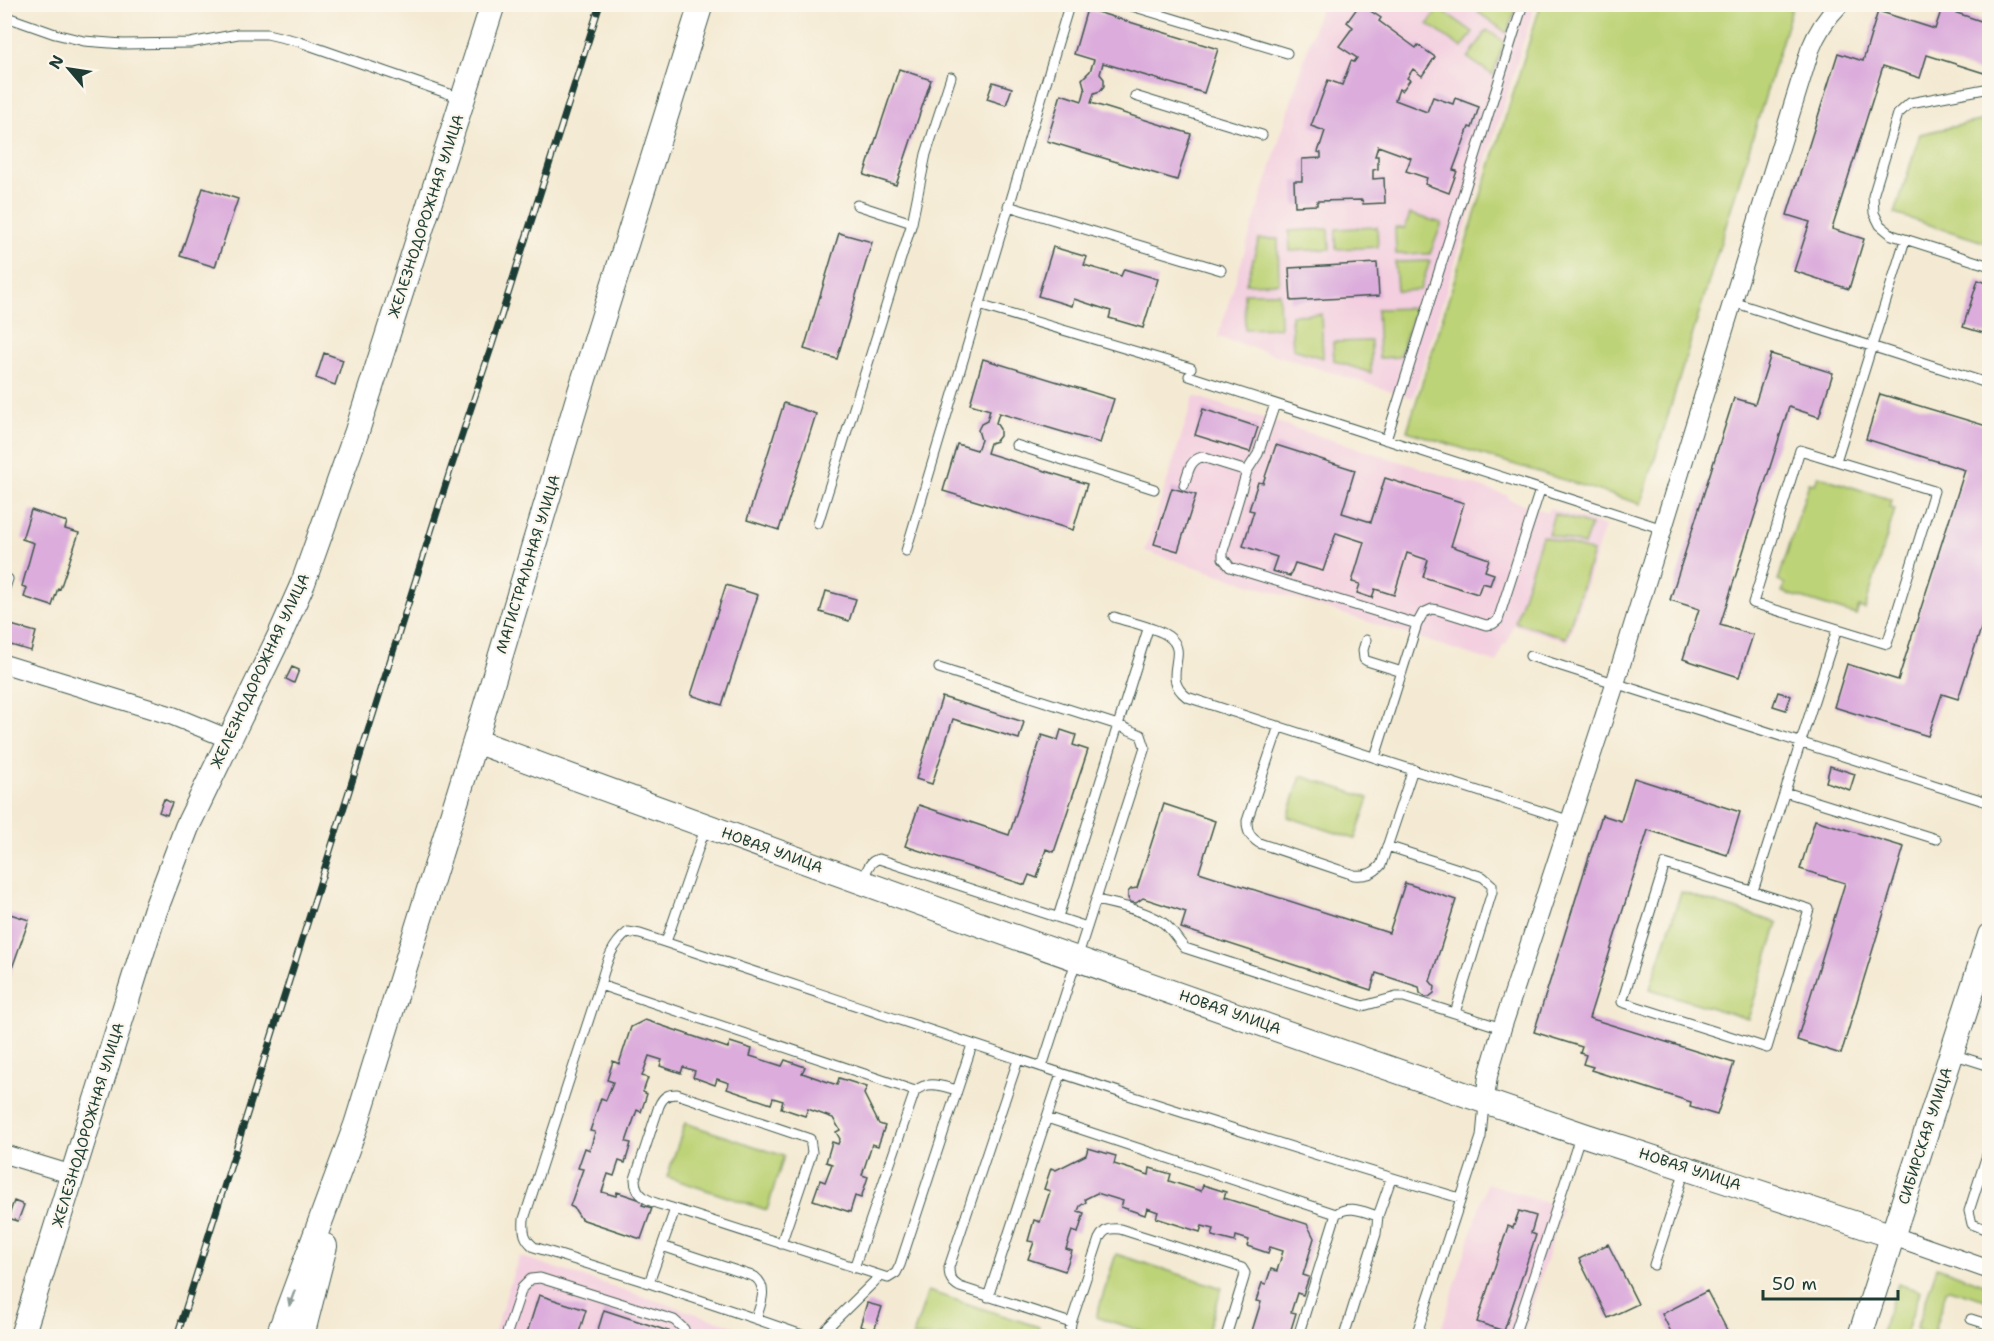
<svg xmlns="http://www.w3.org/2000/svg" width="1994" height="1341" font-family="'Shantell Sans',sans-serif">
  <rect width="100%" height="100%" fill="#fbf7ec"/>
  <filter id="ink" filterUnits="userSpaceOnUse"><feTurbulence type="fractalNoise" baseFrequency=".0167" numOctaves="2"/><feDisplacementMap in="SourceGraphic" scale="12" xChannelSelector="R" yChannelSelector="G"/><feConvolveMatrix kernelMatrix="1 2 1 2 8 2 1 2 1" color-interpolation-filters="sRGB"/></filter>
  <filter id="wash" filterUnits="userSpaceOnUse"><feTurbulence type="fractalNoise" baseFrequency=".008" numOctaves="4" result="noise"/><feDisplacementMap in="SourceGraphic" scale="24" xChannelSelector="R" yChannelSelector="G"/><feGaussianBlur stdDeviation="1.35" result="paint"/><feColorMatrix in="noise" values="0 0 0 0 0 0 0 0 0 0 0 0 0 0 0 0 0 1.4 0 .05"/><feComposite in="paint" operator="in"/></filter>
  <g filter="url(#wash)">
    <rect width="100%" height="100%" fill="#f4ead3"/>
    <path fill="#f3cfdf" d="M1321,5H1535L1413,398L1218,337Z
      M1194,396L1509,496L1508,499L1548,512L1549,508L1605,526L1568,642L1513,625L1506,645L1503,644L1497,663L1145,551Z
      M1487,1183L1562,1208L1523,1336H1439Z
      M519,1256L737,1327L734,1336H493Z"/>
    <path fill="#bdd377" stroke="#6e8856" stroke-width="1.5" d="M1541,4L1793,5L1641,504L1407,431Z
      M1483,5H1517L1507,33L1478,12Z
      M1439,8L1473,32L1462,48L1428,24Z
      M1487,30L1504,42L1493,75L1468,58Z
      M1989,119L1990,235L1987,243L1895,214L1920,134Z
      M1410,214L1442,223L1430,254H1396L1395,228H1405Z
      M1377,227L1378,247L1336,249V229Z
      M1329,229L1330,249L1290,251L1289,231Z
      M1259,239H1278L1279,283L1246,284Z
      M1430,261L1420,290L1397,291L1395,262Z
      M1244,293H1279L1280,328L1245,329Z
      M1415,308L1399,357L1379,358L1377,309Z
      M1321,314L1323,358L1293,349L1291,315Z
      M1371,341V373L1334,361L1333,342Z
      M1818,476L1892,500L1890,508L1895,509L1865,609L1859,607L1856,615L1782,592L1785,584L1778,581L1809,483L1815,484Z
      M1554,514L1591,525L1584,545L1548,534Z
      M1542,536L1593,552L1566,638L1515,622Z
      M1301,776L1369,798L1355,839L1288,817Z
      M1681,892L1778,923L1748,1019L1650,989Z
      M685,1123L784,1156L767,1210L667,1177Z
      M1116,1254L1222,1288L1206,1336H1158L1096,1317Z
      M1937,1267L1989,1286V1301L1949,1289L1946,1291L1933,1335L1916,1329Z
      M1898,1284L1920,1291L1905,1336H1880Z
      M928,1291L1039,1327L1036,1336H913Z"/>
    <g id="blocks">
      <path fill="#dcaddc" d="M1360,4L1381,18L1379,21L1416,48L1418,45L1435,57L1422,76L1413,69L1407,78L1410,80L1402,91L1399,89L1395,100L1427,112L1433,97L1453,104L1455,98L1479,107L1472,128L1469,127L1453,170L1457,171L1449,193L1425,184L1427,178L1406,171L1411,158L1378,146L1375,156H1378V169L1373,170V179L1384,178L1385,203L1363,204L1362,200L1317,201V205L1295,206L1294,181H1302V159L1321,158V153L1318,152L1325,131L1311,126L1328,80L1342,85L1351,61L1354,62L1357,58L1339,46L1353,27L1347,22Z
        M1942,8L1990,24V55L1984,73L1927,55L1920,78L1883,66L1832,229L1864,239L1849,289L1794,271L1810,222L1787,215L1838,53L1863,61L1878,11L1935,29Z
        M1087,9L1218,49L1204,93L1103,63L1100,74L1104,79V86L1100,91L1094,93L1091,103L1191,134L1177,180L1047,141L1061,94L1082,101L1085,90L1082,79L1090,71L1094,60L1074,54Z
        M899,69L931,80L896,185L864,175Z
        M993,82L1012,88L1006,105L987,99Z
        M203,188L238,199L215,267L180,256Z
        M839,233L872,242L837,359L804,349Z
        M1053,247L1087,257L1084,265L1121,276L1124,269L1158,279L1143,328L1109,318L1111,311L1074,299L1072,306L1038,296Z
        M1377,263L1379,296L1291,301L1289,268Z
        M1978,280L1990,284V335L1963,327Z
        M324,353L343,360L335,385L316,378Z
        M1771,354L1833,373L1819,417L1789,407L1720,625L1753,635L1739,677L1683,659L1699,609L1670,600L1734,398L1755,404Z
        M983,359L1114,399L1100,443L999,413L996,423L1000,429V436L996,441L990,443L987,453L1087,484L1073,530L943,491L957,444L977,450L981,440L978,430L981,424L987,421L990,410L970,404Z
        M1880,394L1990,427V601L1958,699L1942,694L1928,736L1834,707L1847,664L1898,680L1965,470L1866,439Z
        M784,403L816,414L779,530L747,520Z
        M1203,409L1258,427L1250,452L1195,435Z
        M1276,445L1355,470L1342,513L1371,522L1385,478L1464,503L1451,546L1489,559L1485,571L1494,574L1490,585L1482,583L1478,594L1423,577L1428,560L1407,553L1394,595L1375,589L1372,598L1357,593L1360,584L1352,582L1364,542L1336,533L1323,571L1295,563L1290,576L1272,571L1277,557L1243,546L1254,511L1249,510L1258,482L1263,483Z
        M1172,488L1196,495L1178,551L1154,544Z
        M31,510L67,522L65,529L79,533L60,589L58,588L52,606L24,597L27,588L22,586L34,543L22,539Z
        M726,585L758,595L722,705L691,695Z
        M826,591L856,599L849,621L820,612Z
        M4,623L36,632L31,651L4,643Z
        M292,667L299,670L294,683L286,679Z
        M1778,692L1791,696L1786,710L1773,706Z
        M942,697L1024,722L1019,739L953,719L932,784L916,779Z
        M1061,730L1076,735L1073,745L1088,750L1054,852L1046,849L1037,878L1029,875L1025,885L905,846L919,805L1009,835L1042,735L1058,740Z
        M1830,766L1855,774L1850,790L1826,782Z
        M1634,778L1740,812L1727,855L1648,830L1589,1018L1734,1063L1717,1115L1690,1107L1691,1102L1591,1070L1593,1067L1583,1064L1586,1055L1580,1053L1582,1047L1534,1032L1602,815L1621,821Z
        M164,799L172,803L167,815L159,812Z
        M1164,804L1215,821L1199,872L1389,933L1405,883L1456,900L1430,981L1435,987L1434,993L1429,997H1425L1420,993L1419,987L1376,973L1371,990L1181,928L1186,912L1143,898L1136,903L1130,902L1128,898V892L1131,889L1137,888Z
        M1815,820L1904,847L1841,1054L1797,1040L1845,883L1800,869Z
        M7,913L29,920L5,988L4,919Z
        M645,1020L728,1048L730,1042L752,1049L750,1056L782,1066L785,1060L805,1067L802,1073L837,1085L839,1078L867,1087L864,1094L879,1124L885,1126L878,1146L872,1144L862,1175L868,1177L861,1198L855,1196L850,1212L813,1200L820,1180L825,1182L832,1164L826,1162L832,1142L838,1144L840,1139L836,1132L840,1130L833,1118L808,1109L805,1116L781,1108L783,1101L773,1098L771,1104L727,1089L729,1083L717,1079L715,1085L693,1077L695,1071L683,1067L681,1073L660,1066L662,1060L649,1056L642,1076L648,1078L643,1092L647,1094L641,1112L637,1110L626,1142L631,1143L625,1163L619,1161L614,1176L608,1174L602,1192L616,1196L617,1192L644,1201L642,1205L652,1208L641,1239L581,1219L574,1208L570,1206L583,1169L578,1168L585,1148L590,1150L595,1132L590,1131L601,1098L606,1100L613,1082L607,1080L613,1061L619,1064L631,1027Z
        M1088,1148L1116,1156L1114,1164L1149,1175L1150,1168L1171,1174L1169,1181L1201,1191L1203,1185L1226,1192L1224,1198L1307,1224L1314,1238L1303,1275L1309,1277L1303,1295L1297,1293L1291,1312L1296,1313L1289,1336H1244L1245,1332L1251,1334L1261,1302L1256,1301L1262,1283L1266,1284L1271,1269L1277,1271L1283,1251L1270,1247L1268,1253L1247,1246L1249,1240L1236,1236L1235,1242L1212,1236L1214,1229L1202,1226L1200,1232L1156,1218L1158,1212L1147,1208L1145,1215L1121,1207L1123,1201L1097,1193L1085,1199L1086,1202L1080,1206L1078,1211L1084,1213L1078,1233L1072,1231L1066,1249L1072,1251L1065,1271L1028,1259L1034,1242L1028,1241L1034,1220L1040,1222L1050,1191L1044,1189L1051,1168L1056,1170L1086,1155Z
        M14,1201L24,1205L18,1221L8,1218Z
        M1519,1211L1536,1216L1531,1233L1536,1235L1504,1331L1477,1322L1508,1226L1513,1228Z
        M1608,1244L1638,1304L1608,1318L1579,1259Z
        M1707,1291L1730,1336H1673L1662,1314Z
        M539,1295L586,1310L578,1336H526Z
        M867,1303L882,1307L874,1331L860,1326Z
        M604,1310L671,1332L669,1336H596Z"/>
    </g>
  </g>
  <g filter="url(#ink)">
    <use href="#blocks" fill-opacity="0" stroke="#3f574c" stroke-width="1.5"/>
    <g fill="none" stroke-linecap="round" stroke-linejoin="round">
      <defs>
        <path id="lane" d="M1125,4L1287,53
          M4,16L55,34L84,41L123,44L190,43L238,34H267L297,41L461,98
          M1990,88L1910,103L1898,114L1873,196L1874,213L1880,225L1892,235L1990,266
          M1135,96L1262,135
          M857,205L912,223
          M1008,206L1221,270
          M1733,302L1990,384
          M979,305L1191,368
          M1189,376L1663,529
          M1275,404L1258,454L1247,471L1223,551V558L1230,567L1417,624L1375,757
          M1386,440L1523,4
          M1016,445L1154,489
          M1800,450L1934,491L1887,644L1753,603Z
          M1836,461L1905,240
          M1184,485C1188,474 1189,460 1202,457L1247,471
          M818,523L912,223L926,154L951,77
          M906,551L1068,9L1071,4
          M4,591L8,579
          M1114,617C1128,622 1158,628 1168,636C1192,653 1159,676 1187,697L1571,821
          M1417,624L1423,613L1432,609L1438,610L1486,625L1493,624L1498,620L1540,490
          M1366,640L1363,650L1364,659L1367,661L1402,672
          M1530,656L1990,803
          M939,668L1118,725L1141,735L1145,747L1042,1067
          M1279,726L1247,821C1247,832 1250,837 1259,843L1354,875C1366,876 1373,874 1381,865L1413,769
          M1785,792L1936,839
          M1387,846L1483,877L1492,885V892L1455,1013
          M1665,864L1809,909L1767,1048L1622,1002Z
          M863,882C866,873 868,861 879,859L1087,927
          M1753,891L1837,629
          M1096,900C1115,904 1153,912 1167,926C1174,933 1178,941 1185,948L1363,1006L1396,997H1404L1502,1028
          M1058,917L1148,629
          M666,942L706,826
          M600,985L915,1091
          M972,1045L900,1265L896,1273L888,1278L675,1209L649,1283L534,1247C524,1239 523,1232 524,1219L600,985C606,965 610,946 628,932L640,934C913,1024 1185,1117 1460,1198
          M1952,1054L1990,1066
          M1018,1060L949,1267C949,1277 951,1282 960,1287L1071,1323
          M1047,1118L1336,1214L1298,1336
          M1990,1152L1987,1155L1969,1211L1972,1224L1990,1231
          M675,1209C658,1203 635,1201 635,1179L659,1106C663,1097 667,1094 677,1094L810,1139L812,1152L781,1244
          M1336,1214C1349,1204 1364,1212 1378,1216
          M662,1246L755,1277C769,1288 760,1305 756,1319L805,1336L817,1335L823,1332L879,1277
          M1654,1265L1685,1170
          M854,1268L915,1091C929,1080 941,1086 957,1090
          M649,1283L756,1319
          M988,1297L1061,1074
          M1971,1319L1990,1325
          M506,1336L522,1288L531,1279L540,1278L674,1320L684,1329L685,1336
          M1072,1336L1070,1331L1071,1323L1099,1239C1104,1229 1109,1228 1120,1229L1242,1268L1245,1273L1244,1278L1226,1336
          M1344,1336L1376,1234L1378,1216L1391,1179
          M1416,1336L1481,1137L1484,1104
          M1514,1336L1581,1134"/>
        <path id="street" d="M4,664L173,716L229,739
          M1485,1100L1488,1076L1502,1028L1615,684L1810,50C1817,32 1826,18 1840,4
          M4,1154L73,1175
          M1893,1236L1990,1270"/>
        <path id="secondary" d="M475,741C843,877 1213,1009 1584,1135C1687,1169 1790,1202 1893,1236
          M22,1336L155,911L187,827L279,637L303,583L357,431L493,4
          M278,1336L356,1125L475,741L578,398L701,4
          M302,1336L325,1246
          M1860,1336L1990,935"/>
      </defs>
      <use href="#lane" stroke="#3f574c" stroke-width="11"/>
      <use href="#street" stroke="#3f574c" stroke-width="20"/>
      <use href="#secondary" stroke="#3f574c" stroke-width="26"/>
      <use href="#lane" stroke="#fff" stroke-width="9"/>
      <use href="#street" stroke="#fff" stroke-width="18"/>
      <use href="#secondary" stroke="#fff" stroke-width="24"/>
      <defs>
        <path id="rail" d="M177,1336L450,471L492,345L600,4"/>
      </defs>
      <use href="#rail" stroke="#1f3d34" stroke-width="7"/>
      <use href="#rail" stroke="#fbf7ec" stroke-width="4.5" stroke-dasharray="14" stroke-linecap="butt"/>
    </g>
    <defs><path id="oneway-solid" d="M-6-.8H1V-3.2L6.5 0L1 3.2V.8H-6Z" transform="scale(1.5)"/></defs>
    <use fill="#8f9e9a" href="#oneway-solid" transform="translate(292 1298) rotate(110)"/>
  </g>
  <g text-anchor="middle" dominant-baseline="central" stroke-width="4.5" stroke-linejoin="round" paint-order="stroke">
    <g font-size="15" fill="#1f3d34" stroke="#fbf7ec">
      <text transform="translate(426 216) rotate(-72)">ЖЕЛЕЗНОДОРОЖНАЯ УЛИЦА</text>
      <text transform="translate(528 564) rotate(-73)">МАГИСТРАЛЬНАЯ УЛИЦА</text>
      <text transform="translate(260 671) rotate(-65)">ЖЕЛЕЗНОДОРОЖНАЯ УЛИЦА</text>
      <text transform="translate(772 850) rotate(20)">НОВАЯ УЛИЦА</text>
      <text transform="translate(1230 1012) rotate(19)">НОВАЯ УЛИЦА</text>
      <text transform="translate(88 1125) rotate(-73)">ЖЕЛЕЗНОДОРОЖНАЯ УЛИЦА</text>
      <text transform="translate(1925 1136) rotate(-72)">СИБИРСКАЯ УЛИЦА</text>
      <text transform="translate(1690 1169) rotate(18)">НОВАЯ УЛИЦА</text>
    </g>
  </g>
  <rect width="1994" height="1341" fill="none" stroke="#fbf7ec" stroke-width="24"/>
  <g transform="translate(69 69) rotate(299)" stroke="#fbf7ec" stroke-width="4.5" paint-order="stroke">
  <path d="M0-4.5L10 22L0 15L-10 22Z" fill="#1f3d34"/>
  <text y="-9" font-size="16" font-weight="bold" text-anchor="middle" fill="#1f3d34">N</text>
  </g>
  <path d="M1763 1290v9h135v-9" fill="none" stroke="#1f3d34" stroke-width="3"/>
  <text x="1772" y="1290" font-size="18" fill="#1f3d34" stroke="#fbf7ec" stroke-width="4.5" paint-order="stroke">50 m</text>
</svg>
